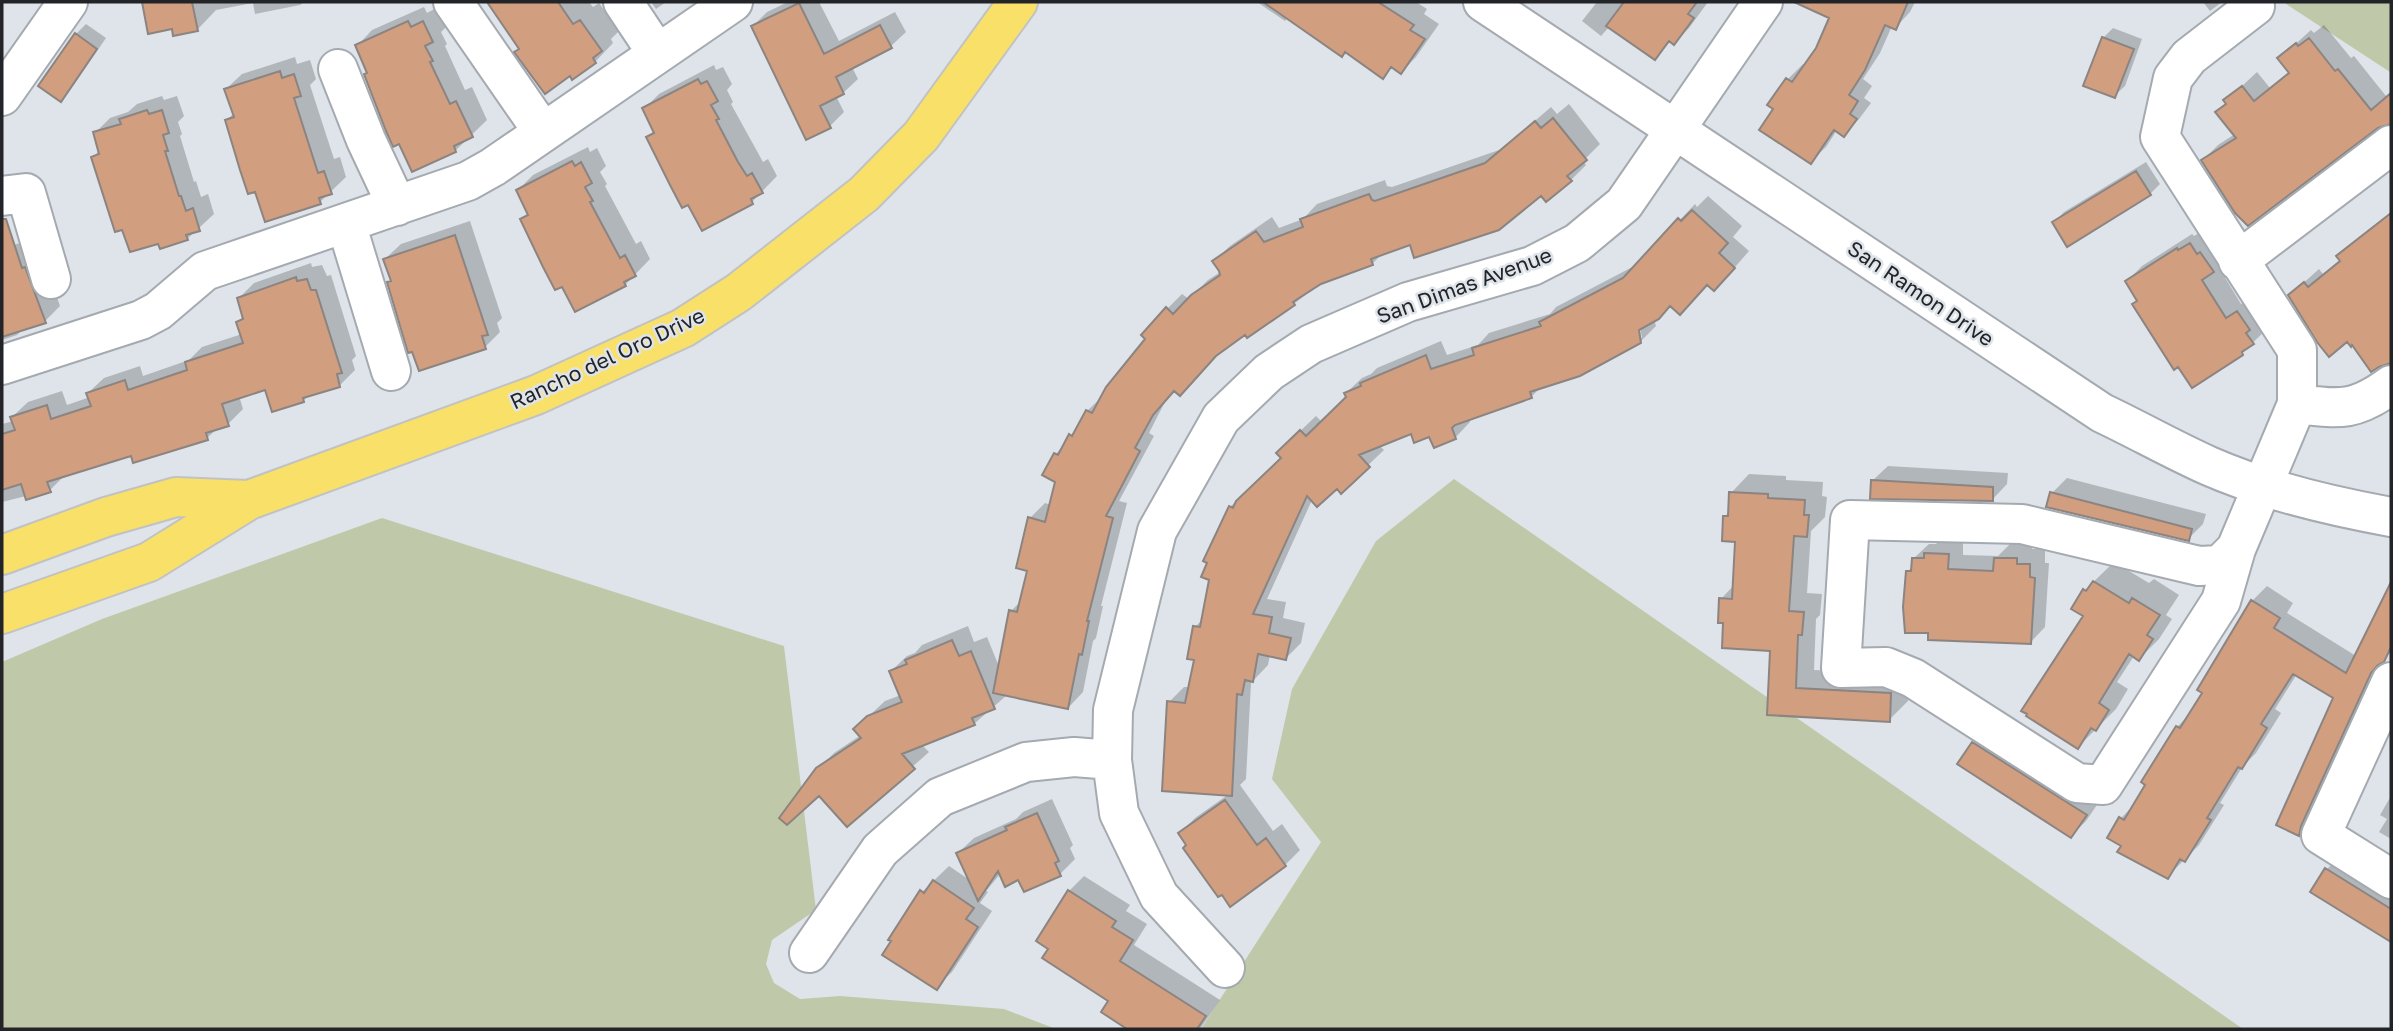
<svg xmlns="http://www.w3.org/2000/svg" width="2393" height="1031" font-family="'Golos Text',sans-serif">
  <rect width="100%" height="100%" fill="#dee4ea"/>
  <path fill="#bfc9a9" d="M2283,2H2391V71L2390,72Z
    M1454,479L2243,1029H1201L1321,842L1272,779L1292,689L1376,541Z
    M382,518L784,646L816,910L772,940L766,964L774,983L800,999L840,996L1004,1009L1056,1029H2V662L102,619Z"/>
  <path fill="#0003" fill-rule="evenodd" d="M144,2H304L300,5L255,14L253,3L216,10L197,30L173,27L150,32Z
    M489,2H589L593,7L599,3L619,31L611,39L613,43L595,62L521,48Z
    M651,2H666L656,9Z
    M788,2H819L839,41L895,12L906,32L891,46L852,67L858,79L843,93L836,96L844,112L830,126L753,26L767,12Z
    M1257,2H1416L1427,9L1424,14L1439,24L1416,57L1401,72L1393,66L1382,76L1345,51L1288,17L1285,21Z
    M1597,2H1708L1689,28L1674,43L1671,41L1655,58L1610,26L1601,36L1582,21Z
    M1831,2H1915L1910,12L1895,28L1892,26L1880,53L1863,79L1872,86L1864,98L1871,103L1859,119L1844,135L1837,130L1826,147L1810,162L1776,108L1788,79L1803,64L1805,66L1817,49L1831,17L1825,14Z
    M2203,2H2222L2210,11Z
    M424,7L427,13L438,7L447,26L441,32L447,44L445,46L465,90L472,87L487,120L455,151L369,72L357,46L372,30Z
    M86,24L106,38L71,89L61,99L76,34Z
    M2324,25L2351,58L2354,56L2386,96L2391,92V122L2203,160L2218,145L2235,134L2218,112L2227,102L2226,101L2257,72L2270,88L2290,71L2280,58L2311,30L2314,33Z
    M2113,28L2142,39L2125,86L2114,96L2103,38Z
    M295,57L297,64L310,60L316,79L310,85L334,159L340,157L346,177L320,202L227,120L234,113L226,89L242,74Z
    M714,65L716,70L723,67L732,84L727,90L733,102L731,104L763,162L768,159L777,176L752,202L703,228L649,138L655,131L644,109L659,94Z
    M162,96L164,100L177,96L184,116L178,122L182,134L180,136L194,182L196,181L201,197L208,194L214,214L187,239L93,157L100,150L95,133L110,118L128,112L137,104Z
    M1569,104L1600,144L1583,161L1586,165L1571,180L1542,193L1383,253L1372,264L1320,283L1294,304L1219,351L1175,389L1167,398L1149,433L1154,436L1119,501L1127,503L1101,606H1103L1096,638L1093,641L1083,692L1068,708L1007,695L974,724L922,745L929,752L847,825L818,769L834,753L861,735L855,729L885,701L901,695L891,671L907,656L915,653L922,645L968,626L974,642L987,637L1000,669L1011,611L1022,600L1029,570L1030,518L1045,503L1051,505L1057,481L1056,454L1079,426L1087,411L1104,395L1148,339L1167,309L1182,294L1189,299L1208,280L1222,271L1214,261L1230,246L1272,217L1279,228L1303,219L1317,204L1385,180L1387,186L1392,187L1502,149L1551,107L1557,114Z
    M588,147L590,152L597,148L606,166L600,172L607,184L605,186L636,244L641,241L650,259L625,285L523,219L529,213L518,190L533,175Z
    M2146,162L2160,184L2150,194L2054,222L2064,212Z
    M1708,196L1742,226L1733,237L1749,251L1729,274L1671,304L1654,319L1656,326L1640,342L1541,387L1531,397L1469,418L1470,422L1455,438L1411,431L1379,445L1384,450L1341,491L1337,486L1312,500L1267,599L1286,602L1283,618L1305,623L1301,643L1286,658L1270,655L1268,665L1251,683L1246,779L1240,785L1273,831L1282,824L1300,850L1285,865L1188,845L1180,833L1195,818L1229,794L1169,702L1184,687H1190L1196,659L1195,627L1204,618L1230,507L1284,457L1294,437L1316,416L1322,422L1348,397L1346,393L1362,378L1371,374L1377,368L1441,341L1447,355L1478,345L1489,333L1550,314L1556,307L1638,264L1695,204L1697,207ZM1639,321L1642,338H1638Z
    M2391,212V362L2353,343L2290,295L2319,269L2323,274L2341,260L2339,257L2353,242Z
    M470,221L502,318L497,323L500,332L485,347L389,283L392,280L385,259L401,244Z
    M2206,229L2228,256L2218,266L2241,304L2253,297L2268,328L2242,353L2139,300L2127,281L2142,266L2192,234L2194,236Z
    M32,239L51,280L60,306L45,321L24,328L17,335L2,340V255L11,246Z
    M311,263L312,267L322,265L327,276L331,275L356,356L352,360L355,370L340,385L309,395L303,401L266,388L239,396L243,409L228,424L218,428L207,438L132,454L65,475L50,490L2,502V424L14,421L12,417L28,402L62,391L67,405L90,397L88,393L104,378L140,366L143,376L189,360L202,347L242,334L238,322L244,316L239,298L254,283Z
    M1888,466L2008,473L2007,484L1992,500L1872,481Z
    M1749,474L1786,476V480L1823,482L1822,496L1827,497L1825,517L1811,531L1807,593L1822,594L1820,615L1816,619L1814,670L1909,675L1908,701L1889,720L1768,713L1772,649L1725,622L1721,599L1734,585L1737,540L1725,516L1730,511L1731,493Z
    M2067,478L2206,514L2203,524L2188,539L2052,493Z
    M1941,539H1963V555L1998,556L2011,543L2032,544V549H2045V563H2049L2045,627L2030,643L1930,632L1907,572L1913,566V559L1929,544H1936Z
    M2114,562L2149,583L2154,579L2179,595L2166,615L2172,619L2159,639L2139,659L2134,656L2117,682L2128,689L2116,709L2078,747L2085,616L2073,608L2085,590Z
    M2267,586L2293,603L2287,613L2356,656L2391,588V652L2384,659L2315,810L2313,819L2299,833L2335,698L2297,674L2275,709L2281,713L2256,753L2243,766L2220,803L2224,805L2199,845L2167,877L2123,846L2121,818L2136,803L2147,784L2143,782L2177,727L2190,714L2204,692L2200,689L2252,601Z
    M1989,728L2101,799L2086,821L2071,836L1973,743Z
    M2391,796V839L2379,832L2387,819L2380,815Z
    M1052,799L1073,845L1070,848L1075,859L1060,874L1019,878L1001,873L986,891L988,892L980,903L992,911L952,972L936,987L922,892L949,866L971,881L958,853L974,838L1016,819L1023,812Z
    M2340,856L2391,887V939L2312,891L2326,870Z
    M1084,876L1130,905L1126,911L1147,924L1134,945L1220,1000L1200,1029H1130L1103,1012L1111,1000L1038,940L1069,891Z"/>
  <path fill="#d19e80" stroke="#8b8480" stroke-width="2" d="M142,2H192L198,31L173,36L172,29L148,34Z
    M487,2H558L573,24L580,20L602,51L593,58L596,63L572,80L570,76L545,94L514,52L519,49Z
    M1263,2H1378L1414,25L1410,30L1425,39L1401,74L1391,67L1383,79L1345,52L1342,57Z
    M1624,2H1697L1688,14L1694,18L1674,45L1669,41L1655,60L1606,26Z
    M1794,2H1908L1896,30L1885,25L1865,70L1849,95L1858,101L1850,114L1857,119L1844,137L1834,130L1811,164L1759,130L1773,109L1767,105L1786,78L1792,82L1816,48L1829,18Z
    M799,3L824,54L880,25L892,48L836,77L844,94L820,106L831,128L806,140L751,26Z
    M408,21L411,27L423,21L433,42L425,46L433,61L430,62L450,104L456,101L473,137L454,146L456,152L412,172L399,144L393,147L386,131L364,74L367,73L355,45Z
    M75,33L97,49L61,102L38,86Z
    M2102,37L2134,49L2115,98L2083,86Z
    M2309,38L2335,71L2338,69L2371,110L2391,93V124L2378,128L2248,226L2235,213L2201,160L2236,138L2215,112L2226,104L2223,100L2242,86L2254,101L2289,73L2277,58L2296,43L2298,46Z
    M280,71L282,78L294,74L301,96L294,98L318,173L324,171L332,194L319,198L321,204L265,222L255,192L248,194L240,170L225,120L234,117L224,89Z
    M698,79L701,84L707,81L718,101L711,105L719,119L716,120L738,162L747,176L752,173L763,193L751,199L753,204L702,231L688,205L682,208L670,185L646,137L654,133L642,108Z
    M147,110L149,114L162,110L169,133L163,135L168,151H165L179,196H181L186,211L193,208L200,231L186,235L188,240L160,249L158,244L130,252L122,230L115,232L91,157L99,154L93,132L121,124L119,119Z
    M1553,118L1587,160L1567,176L1572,181L1546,202L1541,196L1499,230L1414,258L1410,245L1371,259L1373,265L1321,284L1293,302L1295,305L1247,338L1245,335L1216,356L1180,396L1174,391L1153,415L1135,448L1140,451L1106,516L1113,518L1087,621H1089L1082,655L1079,654L1068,709L993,693L1009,610L1017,612L1027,571L1016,568L1028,517L1045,522L1055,482L1042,475L1054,453L1058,455L1069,434L1072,436L1086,410L1092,413L1106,387L1145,339L1141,335L1166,307L1173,314L1191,295L1220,275L1219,271L1212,261L1256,231L1264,242L1303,227L1300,219L1369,194L1372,200L1375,201L1485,163L1535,121L1541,128Z
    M572,161L575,166L581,162L592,183L585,187L593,201L590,202L620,258L625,255L636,276L624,282L626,286L575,312L562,287L555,290L543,267L520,219L528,215L516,190Z
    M2136,171L2151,195L2067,247L2052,222Z
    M1692,210L1728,243L1719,253L1735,268L1714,291L1707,285L1680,315L1670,306L1659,319L1639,330L1641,343L1580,376L1530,392L1532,398L1455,425L1452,428L1456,439L1434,448L1429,437L1414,443L1411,434L1359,455L1370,467L1341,494L1337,489L1317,507L1307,496L1253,614L1272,617L1269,633L1291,638L1286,660L1258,654L1253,682L1245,680L1242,695L1237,694L1232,796L1162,791L1167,701L1185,703L1194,660L1187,659L1193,626L1200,627L1209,580L1201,577L1207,563L1203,561L1229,506L1233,508L1236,501L1281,458L1276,453L1300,430L1306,436L1346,397L1344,393L1361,386L1360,383L1426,355L1431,369L1474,355L1472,348L1541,326L1539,322L1623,278L1678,218L1681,221Z
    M2391,213V363L2379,367L2371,372L2352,345L2351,347L2347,342L2329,357L2317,342L2288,295L2304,282L2308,287L2340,261L2336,256Z
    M2,219H6L22,268L25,267L46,323L2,337Z
    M455,235L488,335L482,336L486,349L419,371L412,352L408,353L387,282L391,281L383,259Z
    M2190,243L2197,254L2200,252L2214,272L2202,280L2226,318L2237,311L2250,330L2246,333L2254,344L2242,352L2243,355L2192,388L2178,367L2174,370L2132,304L2137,301L2125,281L2177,248L2178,250Z
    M296,277L297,281L307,279L311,290H316L342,373L337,374L340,387L303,398L304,402L272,412L265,390L222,404L229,426L206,433L208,440L133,463L131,456L47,482L51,492L26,500L21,484L2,490V434L15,430L10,417L47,405L51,419L91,406L86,393L125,380L128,390L187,370L185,362L243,343L236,322L243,319L237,298Z
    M1871,480L1993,487V501L1870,499Z
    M1729,492L1768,494V498L1805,500L1804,515H1809L1807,537L1794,536L1789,611L1804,612L1802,635H1798L1796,688L1891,693L1890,722L1767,715L1770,651L1722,648L1723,623H1718L1719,598L1732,599L1735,542L1722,541L1723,516H1728Z
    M2050,492L2192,529L2189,541L2046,507Z
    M1924,553L1949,554L1948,569L1993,571L1994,558H2017V564H2030V577L2035,578L2031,644L1928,640V633H1905L1903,607L1906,571H1911L1912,558H1924Z
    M2093,581L2129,603L2132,598L2160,615L2147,635L2153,639L2139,661L2129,654L2099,703L2109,710L2096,731L2091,728L2078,749L2026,716L2027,714L2021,711L2083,616L2071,609L2083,589L2086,591Z
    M2391,582V647L2384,662L2378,665L2371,673L2301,826L2299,836L2276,825L2333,698L2293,674L2261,724L2267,728L2242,769L2238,767L2207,818L2211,820L2185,862L2180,859L2168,879L2117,852L2121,846L2107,838L2119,817L2124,820L2145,785L2141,782L2176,726L2180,728L2202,693L2197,690L2251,600L2280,618L2274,628L2346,673Z
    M952,640L959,656L971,651L995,709L972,718L975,725L902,754L915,769L847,827L819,796L787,825L779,818L816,768L861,738L853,729L867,716L902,702L889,671L907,664L905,660Z
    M1972,742L2087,815L2071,838L1957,764Z
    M1225,800L1257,845L1266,838L1286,866L1230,907L1222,895L1218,897L1183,848L1186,845L1178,833Z
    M1037,813L1059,861L1055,863L1061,876L1024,892L1018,880L1005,887L998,871L978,901L956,853L1007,830L1005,827Z
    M2325,868L2391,909V942L2310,892Z
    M933,880L974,908L966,919L978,927L937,990L882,955L891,941L888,940L920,890L924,893Z
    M1068,890L1116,921L1112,927L1133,940L1120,961L1206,1016L1197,1029H1127L1101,1012L1108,1001L1042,958L1048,949L1036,941Z"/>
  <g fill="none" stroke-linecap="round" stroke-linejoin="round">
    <defs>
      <path id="minor" d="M453,2L543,132
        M623,2L657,53
        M1483,2L2102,413C2138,430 2173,450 2209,466C2266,491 2330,506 2391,517
        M338,69L366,140L397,206
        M2,96L68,2
        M2,196L26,193L51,279
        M346,223L391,371
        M2238,261L2391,145
        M2,365L141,320L158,311L205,271L468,181L493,167L733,2
        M2297,404C2340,409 2354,412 2391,385
        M1850,520L2022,524L2199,566L2220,565L2236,549L2221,601L2103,785L2077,783L1913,678L1886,667L1841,668Z
        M2236,549L2297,404V350L2160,137L2173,78L2189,57L2255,6
        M2391,682L2321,835L2391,879
        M809,953L880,850L940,797L1026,762L1074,757L1112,760
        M1225,968L1159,896L1119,813L1112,760L1113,710L1157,531L1221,418L1269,372L1311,344L1408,302L1532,266L1577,243L1624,204L1763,2"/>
      <path id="major" d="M2,555L106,517L176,497L249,500
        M2,614L149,562L249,500L536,395L683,328L739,292L864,194L921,136L1018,2"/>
    </defs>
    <use href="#minor" stroke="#a4aab0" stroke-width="42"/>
    <use href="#major" stroke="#c1c2c3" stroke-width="42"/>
    <use href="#minor" stroke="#fff" stroke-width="38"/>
    <use href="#major" stroke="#f8e069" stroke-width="38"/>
  </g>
  <g text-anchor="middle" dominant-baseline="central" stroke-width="5" stroke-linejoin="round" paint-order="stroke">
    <g font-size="21" fill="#222427" stroke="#dee4ea">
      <text transform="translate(1464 285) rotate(-20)">San Dimas Avenue</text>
      <text transform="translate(1921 293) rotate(34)">San Ramon Drive</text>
      <text transform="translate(607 358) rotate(-25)">Rancho del Oro Drive</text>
    </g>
  </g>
  <rect width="2393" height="1031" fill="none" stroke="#222427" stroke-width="7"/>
</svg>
